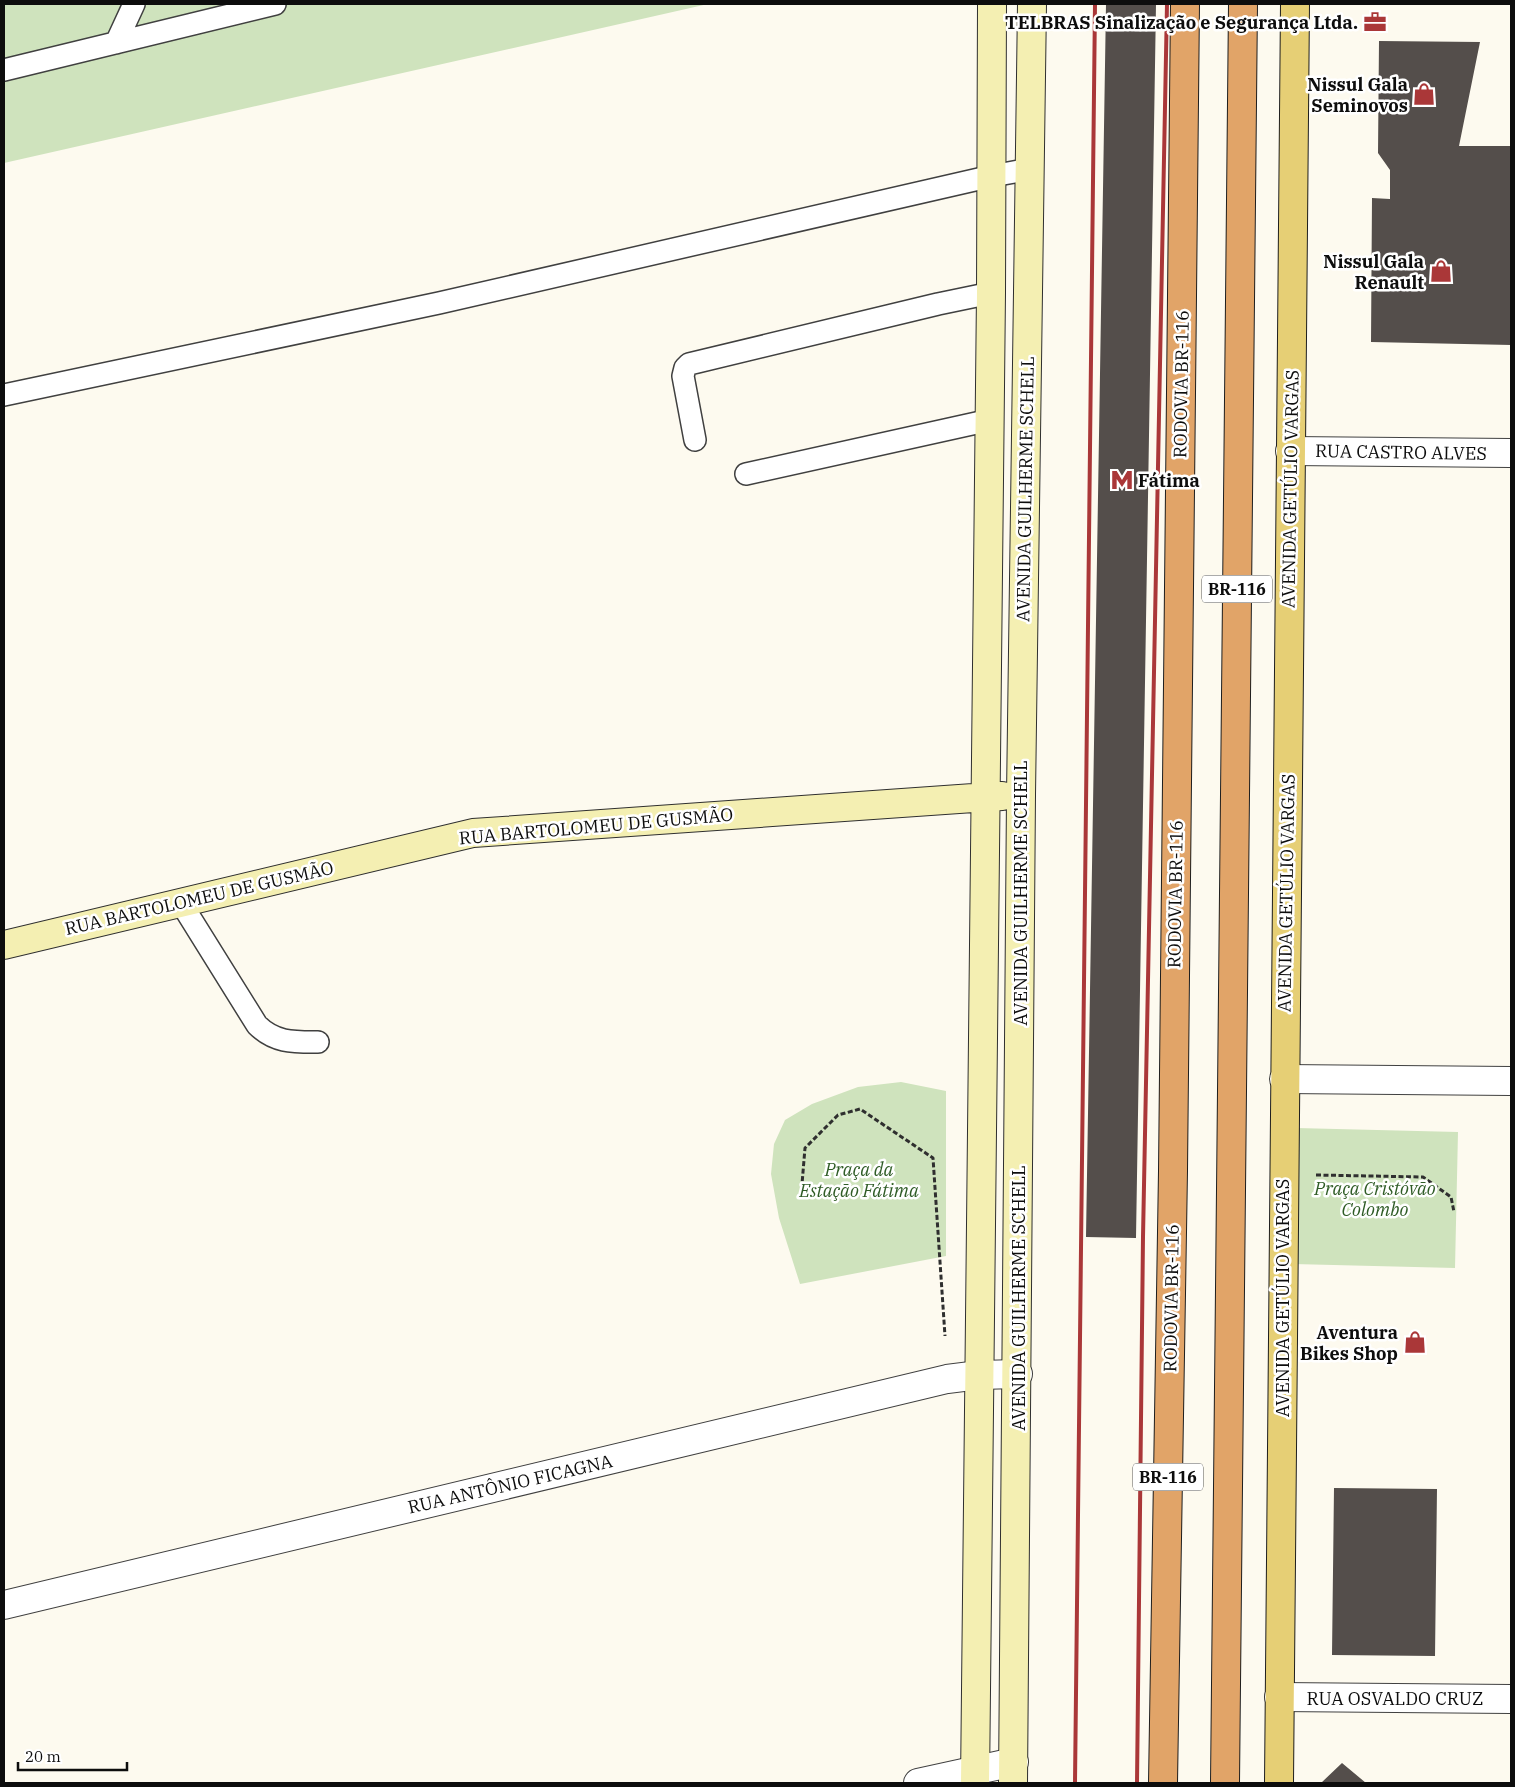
<svg xmlns="http://www.w3.org/2000/svg" width="1515" height="1787" font-family="'IBM Plex Serif',serif">
  <rect width="100%" height="100%" fill="#fdfaef"/>
  <path fill="#cfe3bd" d="M4,4H708L4,163Z
    M901,1082L946,1091V1256L800,1284L779,1218L771,1174L774,1144L785,1120L812,1104L858,1087Z
    M1296,1128L1458,1132L1455,1268L1293,1264Z"/>
  <path fill="#544e4b" d="M1106,4H1156L1136,1238L1086,1237Z
    M1379,41L1480,42L1459,146H1511V345L1371,342L1372,198L1390,199V170L1378,153Z
    M1334,1488L1437,1489L1435,1656L1332,1655Z
    M1342,1763L1366,1783H1321Z"/>
  <g fill="none" stroke-linecap="round" stroke-linejoin="round">
    <defs>
      <path id="service" d="M116,43L134,4
        M4,70L275,4
        M4,395L439,303L992,176L1030,169
        M695,440L683,376L685,368L689,364L938,304L991,293
        M746,474L990,420
        M181,903L257,1025C275,1043 294,1042 318,1042"/>
      <path id="minor" d="M1290,451L1511,453
        M1284,1079L1511,1081
        M4,1605L947,1379L979,1375L1018,1374
        M1279,1697L1511,1699
        M918,1783L1014,1762"/>
      <path id="secondary" d="M4,945L473,833L1002,796
        M975,1783L991,293L992,4
        M1013,1783L1021,795L1032,4"/>
      <path id="primary" d="M1279,1783L1295,4"/>
      <path id="motorway" d="M1163,1783L1173,1171L1185,4
        M1225,1783L1243,4"/>
    </defs>
    <use href="#service" stroke="#404040" stroke-width="24"/>
    <use href="#minor" stroke="#404040" stroke-width="30"/>
    <use href="#secondary" stroke="#2f2f2f" stroke-width="30"/>
    <use href="#primary" stroke="#1e1e1e" stroke-width="30"/>
    <use href="#motorway" stroke="#1e1e1e" stroke-width="30"/>
    <path stroke="#2f2f2f" stroke-width="3" stroke-dasharray="5 2.5" stroke-linecap="butt" d="M1316,1175L1423,1177L1451,1197L1454,1212
      M801,1196L805,1148L838,1115L860,1109L933,1158L945,1336"/>
    <use href="#service" stroke="#fff" stroke-width="21"/>
    <use href="#minor" stroke="#fff" stroke-width="28"/>
    <use href="#secondary" stroke="#f4efb2" stroke-width="28"/>
    <use href="#primary" stroke="#e6cf75" stroke-width="28"/>
    <use href="#motorway" stroke="#e1a468" stroke-width="28"/>
    <path stroke="#aa3738" stroke-width="4" d="M1075,1783L1095,4
      M1137,1783L1143,1237L1167,4"/>
  </g>
  <defs>
    <symbol id="office-bare" viewBox="-9 -9 18 18"><path d="M-6-3h4V-5.5h4V-3h4V5H-6ZM-1-4.5V-3h2v-1.5ZM-6 0V1H6V0Z" fill="#aa3738" stroke="#fff" stroke-width="2.5" paint-order="stroke"/></symbol>
    <symbol id="shop-bare" viewBox="-9 -9 18 18"><path d="M-5-2.5h2.3a2.7 3.5 0 0 1 5.4 0H5L5.5 6h-11ZM-1.5-2.5h3a1.5 2.3 0 0 0-3 0Z" fill="#aa3738" stroke="#fff" stroke-width="2.5" paint-order="stroke"/></symbol>
    <symbol id="metro-bare" viewBox="-9 -9 18 18"><path d="M-5.5 5V-5H-3L0 0L3-5H5.5V5H3V-.5L0 4L-3-.5V5Z" fill="#aa3738" stroke="#fff" stroke-width="2.5" paint-order="stroke"/></symbol>
  </defs>
  <g fill-rule="evenodd">
    <use href="#office-bare" x="1359" y="6" width="32" height="32"/>
    <use href="#shop-bare" x="1408" y="78" width="32" height="32"/>
    <use href="#shop-bare" x="1425" y="255" width="32" height="32"/>
    <use href="#metro-bare" x="1106" y="464" width="32" height="32"/>
    <use href="#shop-bare" x="1399" y="1326" width="32" height="32"/>
  </g>
  <g text-anchor="middle" dominant-baseline="central" stroke-width="5" stroke-linejoin="round" paint-order="stroke">
    <g fill="#fff" stroke="#565656" stroke-width="1">
      <rect x="1202" y="575.5" width="70" height="27" rx="4"/>
      <rect x="1133" y="1463.5" width="70" height="27" rx="4"/>
    </g>
    <g font-size="16" font-weight="bold" fill="#0d0d0d">
      <text x="1237" y="589">BR-116</text>
      <text x="1168" y="1477">BR-116</text>
    </g>
    <g font-size="18" font-weight="bold" fill="#0d0d0d" stroke="#fff" text-anchor="end">
      <text x="1358" y="22">TELBRAS Sinalização e Segurança Ltda.</text>
      <text x="1408" y="84">Nissul Gala<tspan x="1408" dy="21">Seminovos</tspan></text>
      <text x="1424" y="261">Nissul Gala<tspan x="1424" dy="21">Renault</tspan></text>
      <text x="1138" y="480" text-anchor="start">Fátima</text>
      <text x="1398" y="1332">Aventura<tspan x="1398" dy="21">Bikes Shop</tspan></text>
    </g>
    <g font-size="18" fill="#0d0d0d" stroke="#fff">
      <text transform="translate(1181 384) rotate(-89)">RODOVIA BR-116</text>
      <text transform="translate(1401 452) rotate(1)">RUA CASTRO ALVES</text>
      <text transform="translate(1025 489) rotate(-89)">AVENIDA GUILHERME SCHELL</text>
      <text transform="translate(1290 489) rotate(-89)">AVENIDA GETÚLIO VARGAS</text>
      <text transform="translate(596 826) rotate(-5)">RUA BARTOLOMEU DE GUSMÃO</text>
      <text transform="translate(1020 893) rotate(-90)">AVENIDA GUILHERME SCHELL</text>
      <text transform="translate(1286 893) rotate(-89)">AVENIDA GETÚLIO VARGAS</text>
      <text transform="translate(1175 894) rotate(-89)">RODOVIA BR-116</text>
      <text transform="translate(199 898) rotate(-13)">RUA BARTOLOMEU DE GUSMÃO</text>
      <text transform="translate(1018 1298) rotate(-90)">AVENIDA GUILHERME SCHELL</text>
      <text transform="translate(1171 1298) rotate(-89)">RODOVIA BR-116</text>
      <text transform="translate(1282 1298) rotate(-90)">AVENIDA GETÚLIO VARGAS</text>
      <text transform="translate(510 1484) rotate(-13)">RUA ANTÔNIO FICAGNA</text>
      <text x="1395" y="1698">RUA OSVALDO CRUZ</text>
    </g>
    <g font-size="18" font-style="italic" fill="#2f5c26" stroke="#fff">
      <text x="859" y="1169">Praça da<tspan x="859" dy="21">Estação Fátima</tspan></text>
      <text x="1375" y="1188">Praça Cristóvão<tspan x="1375" dy="21">Colombo</tspan></text>
    </g>
  </g>
  <rect width="1515" height="1787" fill="none" stroke="#0d0d0d" stroke-width="10"/>
  <path d="M18 1762v8h109v-8" fill="none" stroke="#0d0d0d" stroke-width="2.5"/>
  <text x="25" y="1762" font-size="15" fill="#0d0d0d" stroke="#ffffff" stroke-width="4" paint-order="stroke">20 m</text>
</svg>
